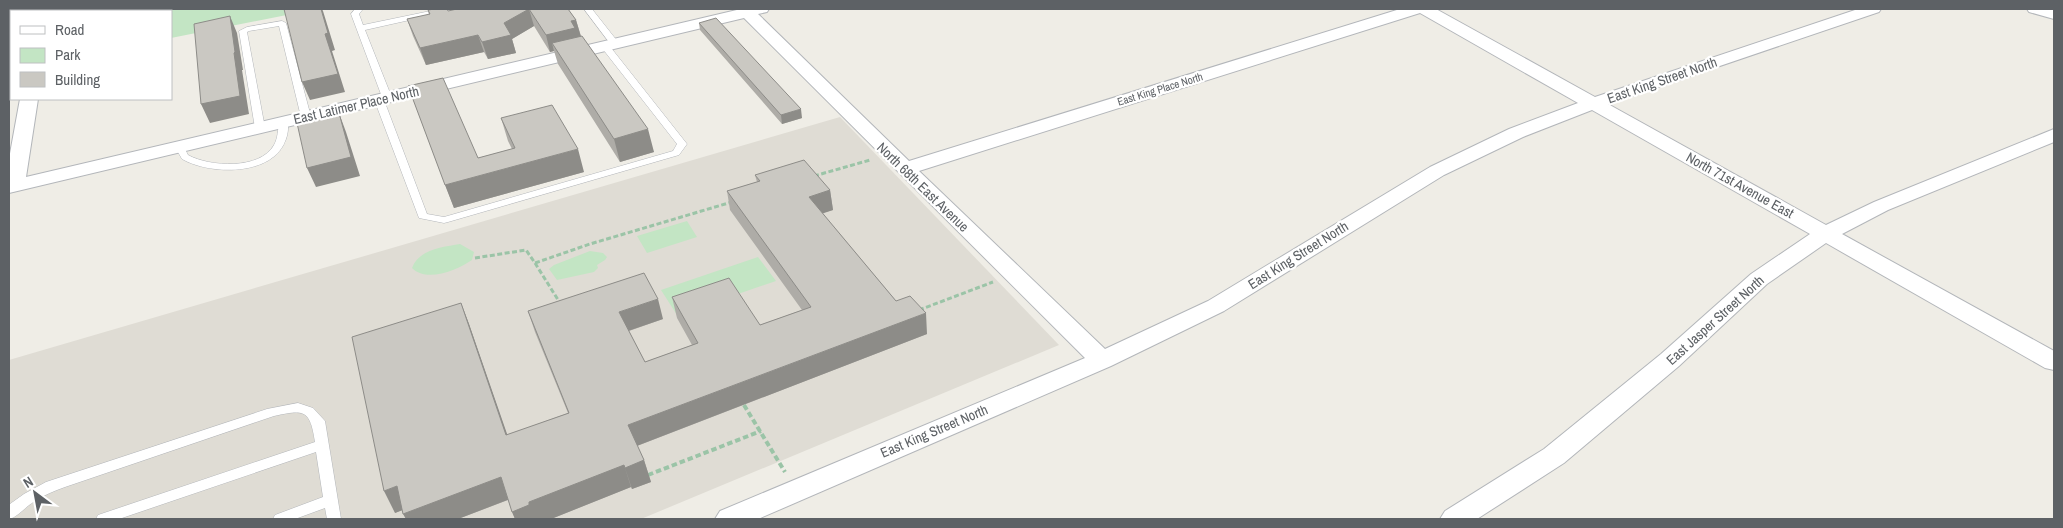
<svg xmlns="http://www.w3.org/2000/svg" width="2063" height="528" font-family="'Archivo Narrow',sans-serif">
  <rect width="100%" height="100%" fill="#efede6"/>
  <path fill="#dfdcd4" d="M840,117L1059,345L641,519H9V360Z"/>
  <path fill="#c3e5c4" d="M54,9H317L171,38V11H54Z
    M687,221L697,237L647,253L637,236Z
    M460,244L474,252L472,260C457,270 427,283 412,268C419,249 443,247 460,244Z
    M590,251L603,253L607,257L605,260L597,265L598,268L594,272L557,280L549,269L554,265Z
    M758,257L776,281L677,315L661,290Z"/>
  <g fill="none" stroke-linecap="round" stroke-linejoin="round">
    <defs>
      <path id="service" d="M355,9H363L359,14L363,25L440,9H454L450,11L365,30L392,98L390,100H384L427,214L444,217L673,151L677,144L602,48V44H608L687,144L679,155L448,222L444,223L419,218L374,99L376,97H382L351,14Z
        M584,9H592L618,42V46H612Z
        M282,21L286,23L311,117L306,120L301,117L279,26L249,31L247,32L265,128L260,131L255,128L239,31L247,27Z
        M284,119L287,120C289,126 288,133 286,139C274,177 209,175 182,159L175,147L180,144L183,145L188,155C210,167 260,170 274,145C278,138 278,129 279,122Z
        M298,403L313,408L325,421L341,519H327L325,508L295,519H273L275,515L323,497L316,452L119,519H96L98,515L315,442C310,410 305,409 274,416L65,487C54,491 44,495 35,501C26,506 18,517 9,519L10,504L24,494L46,482L267,409Z"/>
      <path id="minor" d="M37,9H53V11H37Z
        M741,9H769L767,12L758,14L909,161L1400,9H1436L1595,97L1858,9H1881L1879,12L1608,104L1826,225L1874,202L2054,129V142L1888,210L1842,234L2054,351V370L2045,368L1826,243L1767,284L1679,366L1564,463L1477,519H1440L1445,511L1544,449L1661,354L1751,274L1810,234L1592,110L1523,137L1444,175L1224,311L1111,366L758,519H715L720,511L1085,358L744,18L9,193V159L20,99H38L26,177ZM1420,13L1578,103L1509,129L1430,167L1208,301L1105,349L919,171Z
        M2027,9H2054V19L2029,12Z"/>
    </defs>
    <use href="#service" stroke="#b3b6ba" stroke-width="1"/>
    <use href="#minor" stroke="#b3b6ba" stroke-width="2"/>
    <path stroke="#9bc4a7" stroke-width="3" stroke-dasharray="5 2.5" stroke-linecap="butt" d="M814,176L870,160
      M475,258L526,250L535,263L590,244L732,202
      M535,263L560,303
      M919,310L993,282"/>
    <path stroke="#9bc4a7" stroke-width="4" stroke-dasharray="5.5 3" stroke-linecap="butt" d="M744,405L785,472
      M648,475L761,431"/>
    <use href="#service" fill="#fff" fill-rule="evenodd"/>
    <use href="#minor" fill="#fff" fill-rule="evenodd"/>
  </g>
  <path fill="#aeaca7" d="M568,9L576,20L581,36L654,152L620,162L558,64L554,51L550,52L534,26L512,39L516,53L488,59L484,52L426,65L413,36L407,19L429,15L428,10L448,11Z
    M699,23L802,118L782,124L700,30Z
    M408,86L478,158L512,149L508,141L501,118L584,172L454,208Z
    M755,175L830,190L833,210L822,213L896,301L927,334L637,446L644,460L651,482L632,489L631,487L551,519H515L508,500L458,519H406L402,510L395,513L461,303L469,324L507,435L568,413L535,332L528,311L663,319L629,331L645,362L692,345L677,318L672,297L760,325L802,310L730,210L727,191L757,182Z"/>
  <path fill="#8d8c88" d="M321,9H322L323,11L335,50L332,51L345,92L310,100L302,82L325,34Z
    M529,9L534,26L512,39L516,53L488,59L482,42L504,23Z
    M230,16L237,33L243,70H242L249,114L210,123L201,104Z
    M576,20L581,37L552,43L554,51L550,52L546,35L571,21Z
    M478,35L484,52L426,65L420,48Z
    M801,109L802,118L782,124L781,115Z
    M339,113L346,132L360,176L316,187L307,168Z
    M648,129L654,152L620,162L614,139Z
    M578,149L584,172L454,208L445,185Z
    M830,190L833,210L812,217L809,197Z
    M658,299L663,319L625,332L619,312Z
    M461,303L469,324L515,457L506,435Z
    M926,313L927,334L634,447L628,425Z
    M644,460L651,482L632,489L625,468Z
    M624,465L631,487L551,519H515L512,512L529,502Z
    M501,477L510,499L458,519H406L403,514Z
    M397,486L408,508L395,513L384,491Z"/>
  <path fill="#cac8c2" stroke="#8d8c88" d="M284,9H321L328,33L325,34L338,74L302,82Z
    M435,9H447L448,11L457,9H568L576,20L571,21L575,28L546,35L529,9L504,23L511,35L482,42L478,35L420,48L407,19L430,14L428,10Z
    M230,16L235,52L234,53L240,96L201,104L194,24Z
    M716,18L801,109L781,115L699,23Z
    M582,36L648,129L614,139L552,43Z
    M443,78L478,158L515,148L501,118L552,105L578,149L445,185L408,86Z
    M339,113L351,157L307,168L297,123Z
    M804,160L830,190L809,197L896,301L910,296L926,313L628,425L644,460L625,468L624,465L529,502V505L512,512L501,477L403,514L397,486L384,491L352,337L461,303L506,435L569,413L528,311L644,273L658,299L619,312L645,362L698,343L672,297L729,278L760,325L811,307L727,191L760,181L755,175Z"/>
  <g text-anchor="middle" dominant-baseline="central" stroke-width="4.5" stroke-linejoin="round" paint-order="stroke">
    <g font-size="11" fill="#5d6165" stroke="#fff">
      <text transform="translate(1160 89) rotate(-17)">East King Place North</text>
    </g>
    <g font-size="14" fill="#5d6165" stroke="#fff">
      <text transform="translate(1662 80) rotate(-19)">East King Street North</text>
      <text transform="translate(356 105) rotate(-13)">East Latimer Place North</text>
      <text transform="translate(1740 185) rotate(29)">North 71st Avenue East</text>
      <text transform="translate(923 187) rotate(44)">North 68th East Avenue</text>
      <text transform="translate(1298 255) rotate(-32)">East King Street North</text>
      <text transform="translate(1715 320) rotate(-42)">East Jasper Street North</text>
      <text transform="translate(934 431) rotate(-23)">East King Street North</text>
    </g>
  </g>
  <rect width="2063" height="528" fill="none" stroke="#5d6165" stroke-width="20"/>
  <rect x="10" y="10" width="162" height="90" fill="#ffffff" stroke="#bec0c1"/>
  <rect x="20" y="26" width="25" height="8" fill="#ffffff" stroke="#bec0c1"/>
  <text x="55" y="35" font-size="15" fill="#5d6165">Road</text>
  <rect x="20" y="48" width="25" height="15" fill="#c3e5c4" stroke="#bec0c1"/>
  <text x="55" y="60" font-size="15" fill="#5d6165">Park</text>
  <rect x="20" y="72" width="25" height="15" fill="#cac8c2" stroke="#bec0c1"/>
  <text x="55" y="85" font-size="15" fill="#5d6165">Building</text>
  <g transform="translate(35 493) rotate(328)" stroke="#ffffff" stroke-width="4" paint-order="stroke">
  <path d="M0-4L9 19L0 12L-9 19Z" fill="#5d6165"/>
  <text y="-8" font-size="14" font-weight="bold" text-anchor="middle" fill="#5d6165">N</text>
  </g>
</svg>
